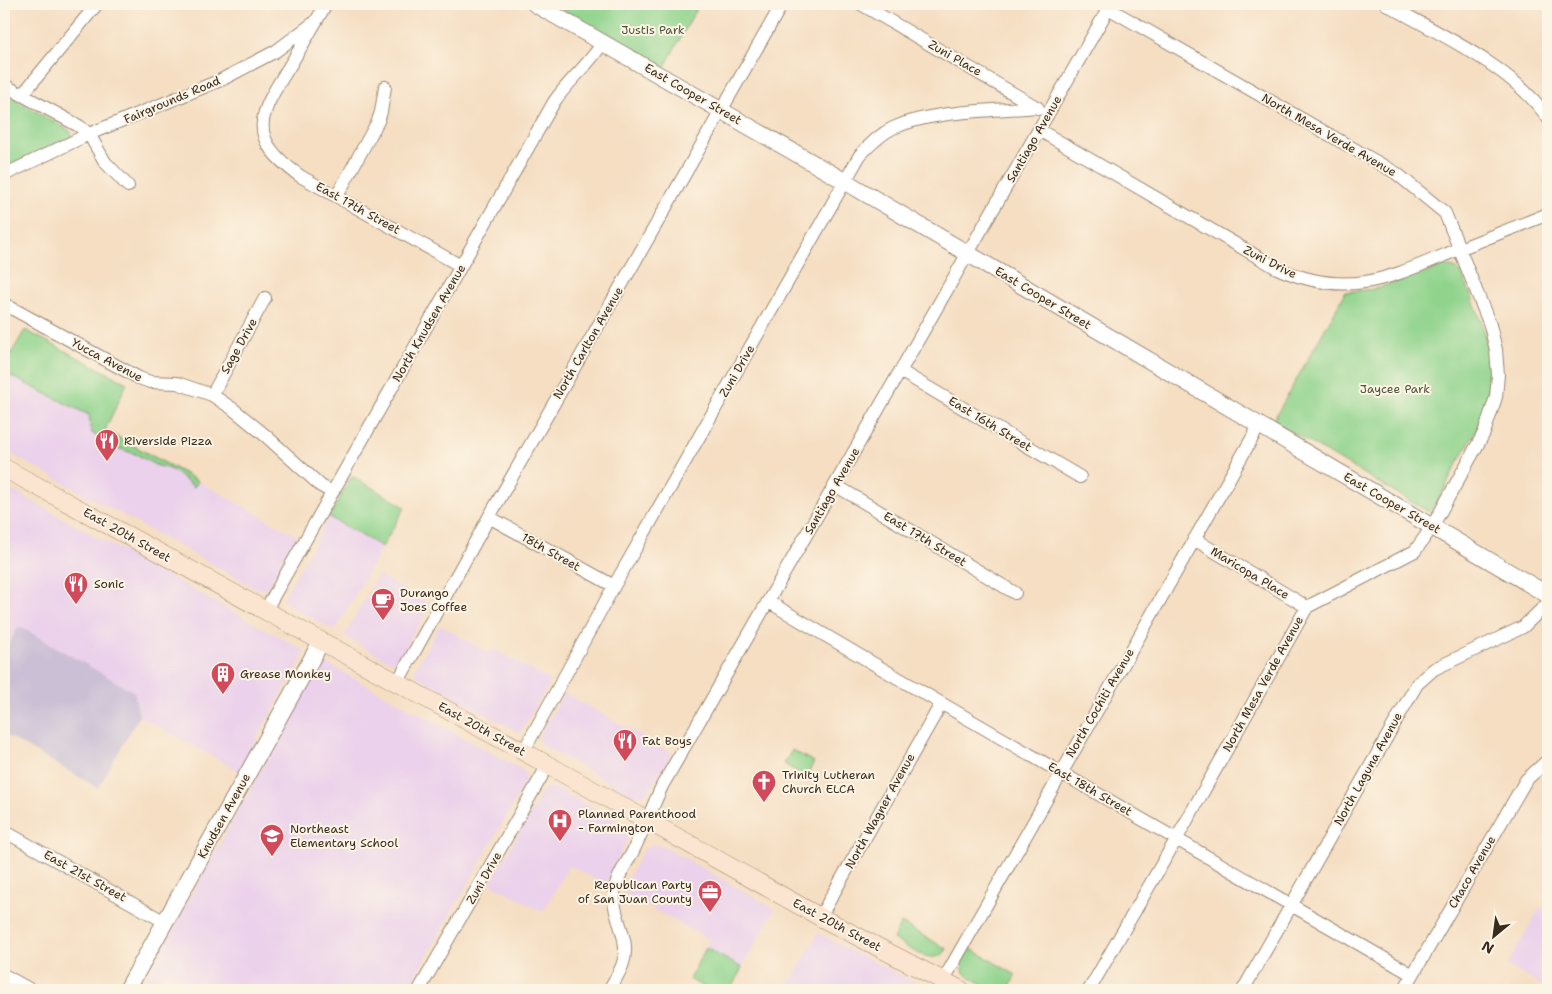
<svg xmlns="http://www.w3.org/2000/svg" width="1552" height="994" font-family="'Shantell Sans',sans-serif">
  <rect width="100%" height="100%" fill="#fcf5e5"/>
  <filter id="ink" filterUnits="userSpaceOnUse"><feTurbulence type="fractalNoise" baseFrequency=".02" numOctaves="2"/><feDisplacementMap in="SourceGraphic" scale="10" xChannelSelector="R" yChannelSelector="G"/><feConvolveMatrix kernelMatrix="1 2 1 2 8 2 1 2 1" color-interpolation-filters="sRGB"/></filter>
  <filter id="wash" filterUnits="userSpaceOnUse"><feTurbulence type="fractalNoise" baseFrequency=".0096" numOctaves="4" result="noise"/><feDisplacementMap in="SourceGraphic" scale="20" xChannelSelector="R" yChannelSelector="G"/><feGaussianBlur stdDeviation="1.12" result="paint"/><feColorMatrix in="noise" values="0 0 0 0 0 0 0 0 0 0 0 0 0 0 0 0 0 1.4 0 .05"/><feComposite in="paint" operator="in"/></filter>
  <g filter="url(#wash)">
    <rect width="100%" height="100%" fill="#f5dec2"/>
    <path fill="#ebd1eb" d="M4,373L89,415L92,433L111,446L138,455L155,465L170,469L183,478L194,487L198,481L297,536L267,588L259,590L4,450Z
      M4,486L303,650L304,654L239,771L139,716L134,692L18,627L4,653Z
      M329,517L382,547L335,631L288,605L283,598Z
      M378,575L430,604L399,659L395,662L389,661L344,636Z
      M440,625L489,653L492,648L551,681L521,731L518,732L415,675V668Z
      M321,662L326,663L522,770L526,775V782L407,990H139Z
      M564,693L672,753L648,793L642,796L632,795L540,744L538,738Z
      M547,788H555L623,824L628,830L629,836L606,883L600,882L569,865L543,912L490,883L543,791Z
      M654,844L661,845L775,909L742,968L706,948L710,940L622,892L626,882L643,851L647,847Z
      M1540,907L1548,912V989L1507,966Z
      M818,933L844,947L930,990H786Z"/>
    <path fill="#cbbfd5" d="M18,627H21L134,692L139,716L98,788L4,734V653Z"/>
    <path fill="#8fd38c" stroke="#657e55" d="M553,4H699L664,68Z
      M4,93L70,131L72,135L71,137L4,169Z
      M1444,266L1455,268L1460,271C1482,316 1500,366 1482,415C1476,432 1467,447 1458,462C1449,479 1441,498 1429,512L1273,421L1343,297L1344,292L1375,289Z
      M25,330L127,383L105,430L198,481L194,487L183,478L170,469L155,465L138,455L111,446L92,433L89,415L4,373V361L6,362Z
      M352,476L405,507L382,547L329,517Z
      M792,750L814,762L806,777L784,764Z
      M901,923L947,949C935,969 908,947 893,939Z
      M968,947L1016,975L1008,990H992L964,973L961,962Z
      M706,948L742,968L730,990H709L689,979Z"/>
  </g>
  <g filter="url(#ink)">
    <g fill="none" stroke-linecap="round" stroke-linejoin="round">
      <defs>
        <path id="minor" d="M326,4C314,25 302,46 289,67C259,115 245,137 300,176L461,266
          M861,4L1038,108
          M1386,4C1439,34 1513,67 1548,118
          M4,85L79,126L89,134L105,162L128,186
          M22,95L97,4
          M1039,130L1277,268C1347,299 1387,279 1452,252C1484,239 1516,227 1548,214
          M4,175L89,134L221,80L276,51L312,24
          M337,196L378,121L381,112L385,87
          M4,304L139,378L150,382L177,383L212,395L233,409L266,436L321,486L332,492
          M900,371L1080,477
          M212,395L265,298
          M835,485L1015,593
          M489,517L614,586
          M1194,539L1307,607
          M769,602C982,729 1198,851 1413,975
          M265,611L554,102C568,81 590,64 603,42
          M397,683L489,517L782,4
          M523,752L614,586L860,155C870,145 880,134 893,128C933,110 994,111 1037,107
          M4,831L165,922
          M820,917L941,704
          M4,975L31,990
          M943,981L1259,426
          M419,990L548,765
          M609,990C614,981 620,973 623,963C632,937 609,914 615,888C618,875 626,864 632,853C643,831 652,808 662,786L1111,4
          M1089,990L1177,838L1307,607L1415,551L1432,527L1484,433L1496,397L1498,375L1496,350L1490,325L1445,213L1396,173L1101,4
          M1243,990L1417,684L1434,669L1523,627L1548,603
          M1404,990L1526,780L1548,760"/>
        <path id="tertiary" d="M535,4L846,182L1548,595
          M127,990L321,642"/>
        <path id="secondary" d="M4,468L548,765L820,917L961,990"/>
      </defs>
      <use href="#minor" stroke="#988470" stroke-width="14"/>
      <use href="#tertiary" stroke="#988470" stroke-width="18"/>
      <use href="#secondary" stroke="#988470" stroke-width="19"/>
      <use href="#minor" stroke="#fff" stroke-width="12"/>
      <use href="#tertiary" stroke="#fff" stroke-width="16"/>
      <use href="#secondary" stroke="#fce5d0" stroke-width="18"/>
    </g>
  </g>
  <defs>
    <symbol id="restaurant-pin" viewBox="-11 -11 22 30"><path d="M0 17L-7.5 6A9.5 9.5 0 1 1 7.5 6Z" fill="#d1495b" stroke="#fcf5e5"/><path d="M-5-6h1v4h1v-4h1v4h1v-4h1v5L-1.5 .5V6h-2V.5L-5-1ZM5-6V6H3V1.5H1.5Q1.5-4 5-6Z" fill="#fff"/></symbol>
    <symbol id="cafe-pin" viewBox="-11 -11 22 30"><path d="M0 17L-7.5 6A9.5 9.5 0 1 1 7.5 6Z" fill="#d1495b" stroke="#fcf5e5"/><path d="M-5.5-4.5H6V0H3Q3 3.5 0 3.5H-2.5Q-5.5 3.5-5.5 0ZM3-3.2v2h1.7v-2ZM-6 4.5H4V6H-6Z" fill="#fff"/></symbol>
    <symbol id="building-pin" viewBox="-11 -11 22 30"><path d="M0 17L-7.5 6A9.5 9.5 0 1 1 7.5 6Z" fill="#d1495b" stroke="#fcf5e5"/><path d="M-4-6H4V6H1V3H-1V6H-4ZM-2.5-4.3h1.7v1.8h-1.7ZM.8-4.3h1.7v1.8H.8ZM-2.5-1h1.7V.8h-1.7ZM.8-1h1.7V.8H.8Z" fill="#fff"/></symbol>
    <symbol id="church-pin" viewBox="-11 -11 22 30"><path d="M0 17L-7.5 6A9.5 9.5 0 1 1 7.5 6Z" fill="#d1495b" stroke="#fcf5e5"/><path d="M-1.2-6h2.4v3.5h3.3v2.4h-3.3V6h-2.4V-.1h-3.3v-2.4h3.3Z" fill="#fff"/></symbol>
    <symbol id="hospital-pin" viewBox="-11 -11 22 30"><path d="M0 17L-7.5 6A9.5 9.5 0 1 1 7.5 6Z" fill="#d1495b" stroke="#fcf5e5"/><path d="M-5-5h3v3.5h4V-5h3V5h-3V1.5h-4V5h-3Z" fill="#fff"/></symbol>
    <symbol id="school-pin" viewBox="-11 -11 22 30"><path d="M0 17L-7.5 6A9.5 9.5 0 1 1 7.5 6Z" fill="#d1495b" stroke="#fcf5e5"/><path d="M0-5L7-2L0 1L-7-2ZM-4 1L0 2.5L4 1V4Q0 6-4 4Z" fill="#fff"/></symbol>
    <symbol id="office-pin" viewBox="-11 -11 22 30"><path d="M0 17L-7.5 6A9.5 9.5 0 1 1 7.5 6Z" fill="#d1495b" stroke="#fcf5e5"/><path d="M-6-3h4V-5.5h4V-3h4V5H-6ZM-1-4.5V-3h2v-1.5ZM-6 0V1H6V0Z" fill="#fff"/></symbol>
  </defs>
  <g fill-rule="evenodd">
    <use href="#restaurant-pin" x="93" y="427" width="28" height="38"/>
    <use href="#restaurant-pin" x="62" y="570" width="28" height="38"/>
    <use href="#cafe-pin" x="369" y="586" width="28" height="38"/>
    <use href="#building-pin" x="209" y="660" width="28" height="38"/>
    <use href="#restaurant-pin" x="611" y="727" width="28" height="38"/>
    <use href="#church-pin" x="750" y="768" width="28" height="38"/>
    <use href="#hospital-pin" x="546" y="807" width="28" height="38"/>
    <use href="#school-pin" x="258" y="822" width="28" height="38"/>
    <use href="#office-pin" x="696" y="878" width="28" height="38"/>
  </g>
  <g text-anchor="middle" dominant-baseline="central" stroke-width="4" stroke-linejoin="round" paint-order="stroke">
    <g font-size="12" fill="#50543a" stroke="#fcf5e5">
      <text x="653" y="30">Justis Park</text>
      <text x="1395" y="389">Jaycee Park</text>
    </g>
    <g font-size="12" fill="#3b2a1e" stroke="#fcf5e5">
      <text transform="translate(955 58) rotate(30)">Zuni Place</text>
      <text transform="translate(693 94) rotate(30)">East Cooper Street</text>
      <text transform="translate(172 100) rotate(-23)">Fairgrounds Road</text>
      <text transform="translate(1329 135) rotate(30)">North Mesa Verde Avenue</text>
      <text transform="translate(1034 139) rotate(-60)">Santiago Avenue</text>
      <text transform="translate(358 208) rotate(29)">East 17th Street</text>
      <text transform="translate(1270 262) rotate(27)">Zuni Drive</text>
      <text transform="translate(1043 298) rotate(31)">East Cooper Street</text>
      <text transform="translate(429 323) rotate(-60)">North Knudsen Avenue</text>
      <text transform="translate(588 343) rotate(-60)">North Carlton Avenue</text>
      <text transform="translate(239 346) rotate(-61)">Sage Drive</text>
      <text transform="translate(107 360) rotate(28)">Yucca Avenue</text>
      <text transform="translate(737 371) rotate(-60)">Zuni Drive</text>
      <text transform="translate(990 424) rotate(31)">East 16th Street</text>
      <text transform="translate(832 491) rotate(-60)">Santiago Avenue</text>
      <text transform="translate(1392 503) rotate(30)">East Cooper Street</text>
      <text transform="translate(127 535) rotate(29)">East 20th Street</text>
      <text transform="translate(925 539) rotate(31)">East 17th Street</text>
      <text transform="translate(551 552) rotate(29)">18th Street</text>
      <text transform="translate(1250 573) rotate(31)">Maricopa Place</text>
      <text transform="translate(1263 684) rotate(-61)">North Mesa Verde Avenue</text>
      <text transform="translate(1100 703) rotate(-60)">North Cochiti Avenue</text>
      <text transform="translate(482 729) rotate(29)">East 20th Street</text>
      <text transform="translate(1368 769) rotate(-61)">North Laguna Avenue</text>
      <text transform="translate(1090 789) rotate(30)">East 18th Street</text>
      <text transform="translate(880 811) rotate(-61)">North Wagner Avenue</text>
      <text transform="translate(224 816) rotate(-61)">Knudsen Avenue</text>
      <text transform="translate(1472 872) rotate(-60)">Chaco Avenue</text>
      <text transform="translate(85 876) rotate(29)">East 21st Street</text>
      <text transform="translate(484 878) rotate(-60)">Zuni Drive</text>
      <text transform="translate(837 925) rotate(28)">East 20th Street</text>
    </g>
    <g font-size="12" fill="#3b2a1e" stroke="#fcf5e5" text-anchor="start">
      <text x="124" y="441">Riverside Pizza</text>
      <text x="94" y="584">Sonic</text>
      <text x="400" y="593">Durango<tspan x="400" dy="14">Joes Coffee</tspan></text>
      <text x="240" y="674">Grease Monkey</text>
      <text x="642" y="741">Fat Boys</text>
      <text x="782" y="775">Trinity Lutheran<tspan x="782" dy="14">Church ELCA</tspan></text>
      <text x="578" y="814">Planned Parenthood<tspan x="578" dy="14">- Farmington</tspan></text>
      <text x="290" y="829">Northeast<tspan x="290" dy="14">Elementary School</tspan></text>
      <text x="692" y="885" text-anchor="end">Republican Party<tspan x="692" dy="14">of San Juan County</tspan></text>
    </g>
  </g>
  <rect width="1552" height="994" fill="none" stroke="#fcf5e5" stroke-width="20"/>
  <g transform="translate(1494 936) rotate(209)" stroke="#fcf5e5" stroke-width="4" paint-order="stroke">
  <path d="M0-4L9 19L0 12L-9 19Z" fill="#3b2a1e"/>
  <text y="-8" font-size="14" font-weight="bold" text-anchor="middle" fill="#3b2a1e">N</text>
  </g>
</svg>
